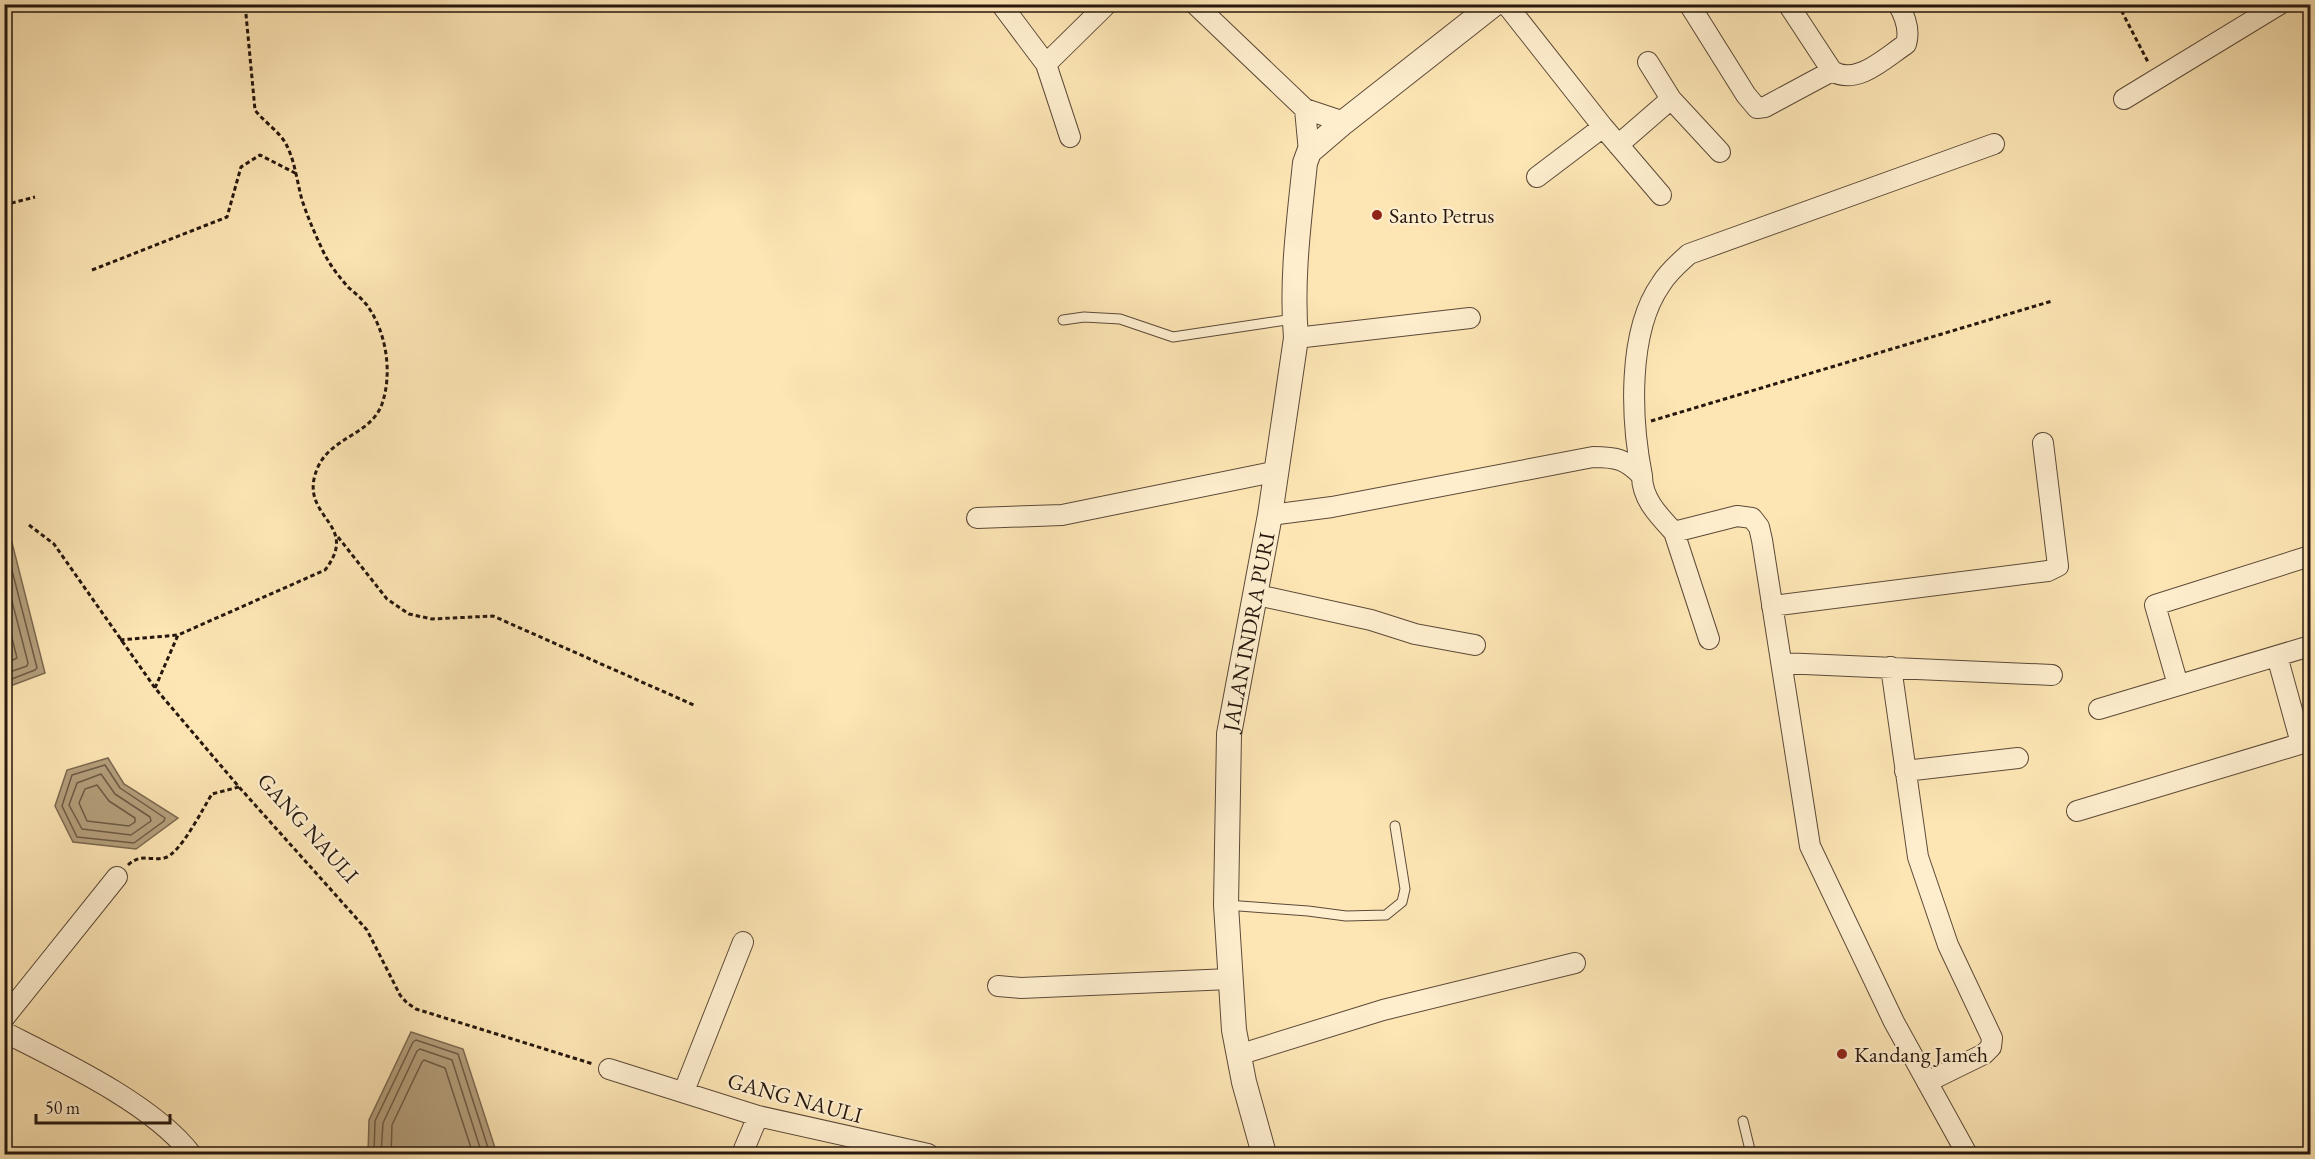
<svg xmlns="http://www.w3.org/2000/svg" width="2315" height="1159" font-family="'EB Garamond',serif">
  <rect width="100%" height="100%" fill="#fde5b4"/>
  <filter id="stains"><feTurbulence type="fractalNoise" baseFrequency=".00333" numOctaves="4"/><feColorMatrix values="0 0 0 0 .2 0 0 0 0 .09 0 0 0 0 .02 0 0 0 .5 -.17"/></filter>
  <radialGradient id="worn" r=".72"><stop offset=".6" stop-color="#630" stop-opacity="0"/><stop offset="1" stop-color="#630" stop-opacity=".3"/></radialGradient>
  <path fill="#b49f7c" stroke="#7b6950" stroke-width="1.5" d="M5,515L45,673L5,688H4Z
    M108,758L124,784L178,818L136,849L73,842L55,806L67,770Z
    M411,1032L463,1049L497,1154H368L369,1120Z"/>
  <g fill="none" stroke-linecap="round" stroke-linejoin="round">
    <path stroke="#6d5b45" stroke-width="1.5" d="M4,539L37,668L35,670L4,682
      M4,570L28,663L27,666L4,674
      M4,606L17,658L4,664
      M105,765L120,788L165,818L164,821L134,843L77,837L62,806L72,775Z
      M101,774L115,794L150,817L151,821L131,835L82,829L69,805L77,783Z
      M97,785L109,801L135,818V822L129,826L87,821L79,803L85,789Z
      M374,1154L375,1121L413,1042L416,1040L458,1054L490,1154
      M381,1154L383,1123L417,1051L420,1049L452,1060L482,1154
      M391,1154L392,1125L422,1062L424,1060L445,1068L473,1154"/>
    <defs>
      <path id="service" d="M1063,320L1084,317L1120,319L1173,337L1293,319
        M1226,905L1308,911L1346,916L1386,915L1402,902L1405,889L1395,826
        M1743,1121L1751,1154"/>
      <path id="minor" d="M1001,4L1046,64L1070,137
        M1195,4L1305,109L1344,122
        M1506,4L1603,127L1661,195
        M1689,4L1746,95L1757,108L1765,107L1832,71
        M1788,4L1832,71C1857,86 1885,58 1906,44C1910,31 1905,16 1898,4
        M1648,62L1671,99
        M1046,64L1107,4
        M2124,99L2280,4
        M1305,109L1309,152
        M1618,145L1671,99L1720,152
        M1537,177L1603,127
        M1296,338L1470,318
        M1642,476C1631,420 1627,332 1661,284C1668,272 1679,263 1689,254L1994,144
        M1270,515L1332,507L1593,457C1616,457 1626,459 1642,476C1642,499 1659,516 1674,532L1737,516L1752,518L1759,527L1762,540L1810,846L1894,1022L1967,1154
        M977,518L1062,515L1278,471
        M1674,532L1709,639
        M1257,595L1371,620L1415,634L1475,645
        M1772,606L2048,571L2058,566L2043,443
        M2277,656L2301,743
        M1782,663L2052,675
        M1891,667L1918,857L1948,945L1992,1038L1991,1047L1984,1054L1927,1082
        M2178,685L2155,605L2310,556
        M2099,709L2310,646
        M1905,771L2018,758
        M2077,811L2310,741
        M998,986L1021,988L1230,979
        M4,1018L117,877
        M4,1032C61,1061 153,1104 191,1154
        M1238,1055L1383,1010L1575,963
        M609,1069L758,1116L928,1154
        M684,1091L743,942
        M742,1154L758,1116"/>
      <g id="tertiary">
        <path id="s1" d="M1264,1154L1244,1082L1234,1030L1226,905L1229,734L1270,515L1296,338C1291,280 1299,221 1305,163L1309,152L1344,122L1494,4"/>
      </g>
    </defs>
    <use href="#service" stroke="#5c4a38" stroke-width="11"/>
    <use href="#minor" stroke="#5c4a38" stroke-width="22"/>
    <use href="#tertiary" stroke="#5c4a38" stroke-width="26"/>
    <path stroke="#26170e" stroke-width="3" stroke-dasharray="4.5 3" stroke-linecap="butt" d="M2118,4L2149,64
      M4,205L35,197
      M92,270L227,217L241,167L260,155L295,173
      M1651,421L2052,301
      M29,525L54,544L155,688L239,787L367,930L400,995L407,1003L416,1009L593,1064
      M338,537L387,599L409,614L432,619L493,616L696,706
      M120,640L178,635
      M155,688L178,635L325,570C359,526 306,519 314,479C323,436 369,439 382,404C393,372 386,330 366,304C361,298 355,293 349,288C339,277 329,264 323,251C315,234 308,218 302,200C297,182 295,161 286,144C279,131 264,122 255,110L245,4
      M128,865C141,853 150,861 164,858C180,855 203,808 212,794L239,787"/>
    <use href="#service" stroke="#feeece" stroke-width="9"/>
    <use href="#minor" stroke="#feeece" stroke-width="20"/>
    <use href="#tertiary" stroke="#feeece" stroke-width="24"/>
  </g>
  <g fill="#8f2418" stroke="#feeece" stroke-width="2">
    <circle cx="1377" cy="215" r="6"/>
    <circle cx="1842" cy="1054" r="6"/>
  </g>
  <g text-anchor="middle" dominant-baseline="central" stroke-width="4.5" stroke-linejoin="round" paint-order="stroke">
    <g font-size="22" fill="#26170e" stroke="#feeece" text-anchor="start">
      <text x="1389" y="215">Santo Petrus</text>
      <text x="1854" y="1054">Kandang Jameh</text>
    </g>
    <g font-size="22" fill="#26170e" stroke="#feeece">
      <text stroke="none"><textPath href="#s1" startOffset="528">JALAN INDRA PURI</textPath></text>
      <text transform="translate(308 828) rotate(48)">GANG NAULI</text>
      <text transform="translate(795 1098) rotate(15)">GANG NAULI</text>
    </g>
  </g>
  <rect width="2315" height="1159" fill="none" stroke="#fde5b4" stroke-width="24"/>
  <rect x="6" y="6" width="2303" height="1147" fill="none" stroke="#26170e" stroke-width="3"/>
  <rect x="12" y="12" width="2291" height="1135" fill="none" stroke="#26170e" stroke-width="1.5"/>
  <path d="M36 1114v9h134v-9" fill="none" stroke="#26170e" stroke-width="3"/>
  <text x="45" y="1114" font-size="18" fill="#26170e" stroke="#feeece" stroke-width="4.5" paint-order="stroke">50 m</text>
  <rect width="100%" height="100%" filter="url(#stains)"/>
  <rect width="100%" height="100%" fill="url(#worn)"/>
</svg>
